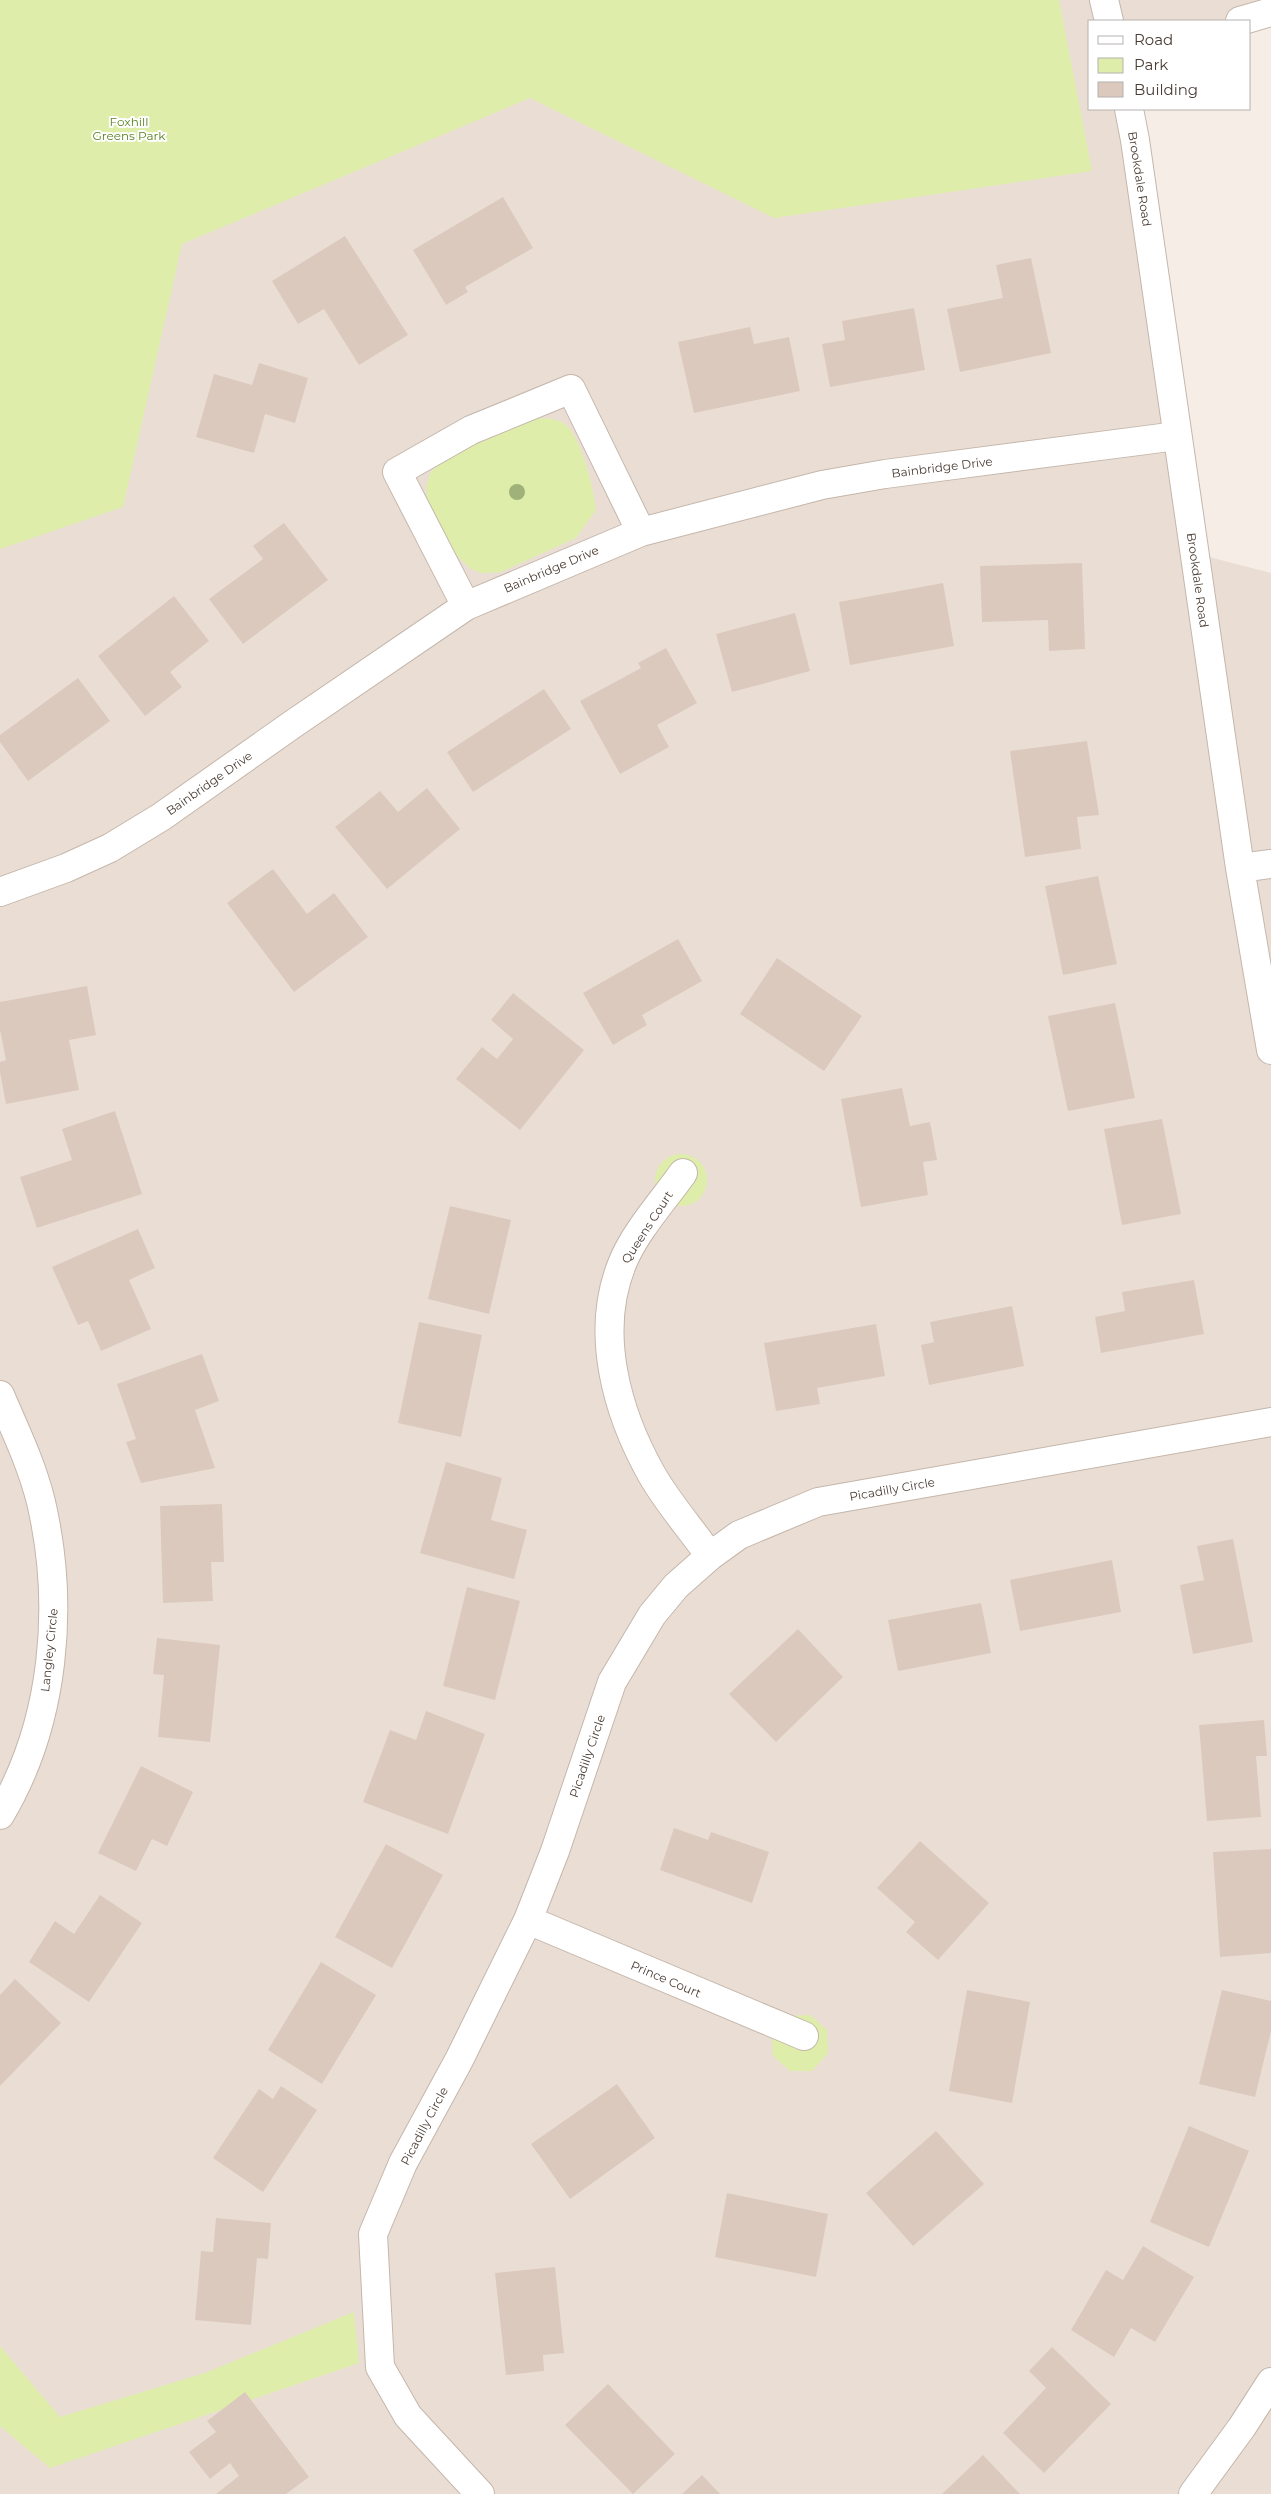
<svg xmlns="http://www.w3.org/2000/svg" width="1271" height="2494" font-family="Montserrat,sans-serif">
  <rect width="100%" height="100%" fill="#f5ede6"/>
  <path fill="#eaded4" d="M0,0H1271L1243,21H1090V109H1125L1194,553L1271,573V2494H0Z"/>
  <path fill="#deeeaa" d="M0,0H1059L1092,171L774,218L530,98L182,244L123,507L0,549Z
    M534,418C545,418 559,418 567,426C582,440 594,490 596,510L576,538L501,572L481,573L471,569L457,556L428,503L426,488L430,473L447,456Z
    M655 1180a26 26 0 1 1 52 0a26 26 0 1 1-52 0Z
    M810,2015L827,2030L828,2053L812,2071H790L773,2056L772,2032L788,2016Z
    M354,2312L359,2363L50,2468L0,2426V2346L60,2417L205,2373Z"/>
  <path fill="#dbc9bd" d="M503,197L533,248L465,287L468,292L446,305L413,250Z
    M345,236L408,335L359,365L324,309L298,324L272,281Z
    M1031,258L1051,353L960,372L947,309L1003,298L996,265Z
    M914,308L925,370L830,387L822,344L845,340L842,321Z
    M750,327L754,344L789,337L800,391L694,413L678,342Z
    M259,363L308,378L295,423L265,414L254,453L196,437L214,374L252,385Z
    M284,523L328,580L243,644L209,599L263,559L253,546Z
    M1082,563L1085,649L1049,651L1048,620L982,622L980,566Z
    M943,583L954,646L850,665L839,602Z
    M174,596L209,641L170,672L182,687L145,716L98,656Z
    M795,613L810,671L732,692L716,634Z
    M666,648L697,703L657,725L669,747L620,774L580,701L641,668L638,663Z
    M78,678L110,721L28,781L0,742V735Z
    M544,689L571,729L473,792L447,752Z
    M1087,741L1099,815L1077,817L1081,849L1025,857L1010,751Z
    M427,788L460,829L387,889L335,827L380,791L398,812Z
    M273,869L307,914L334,893L368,937L294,992L227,903Z
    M1098,876L1117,964L1063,975L1045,886Z
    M678,939L702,981L642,1015L647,1025L613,1045L583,993Z
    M777,958L862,1016L824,1071L740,1014Z
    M87,986L96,1035L69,1040L79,1090L6,1104L0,1072V1062L6,1060L0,1030V1002Z
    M513,993L584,1050L520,1130L456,1079L482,1047L497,1059L513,1039L491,1020Z
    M1115,1003L1135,1098L1068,1111L1048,1016Z
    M902,1088L910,1126L930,1122L937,1160L923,1162L928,1195L861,1207L841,1099Z
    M115,1111L142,1194L37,1228L20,1177L72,1160L62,1129Z
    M1162,1119L1181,1214L1122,1225L1104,1129Z
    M450,1206L511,1220L489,1314L428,1299Z
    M138,1229L155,1268L129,1280L151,1329L101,1351L88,1321L78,1325L52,1267Z
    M1194,1280L1204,1334L1101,1353L1095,1317L1125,1311L1122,1292Z
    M1012,1306L1024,1366L929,1385L921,1345L934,1342L930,1322Z
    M419,1322L482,1335L461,1437L398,1423Z
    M876,1324L885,1376L817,1388L820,1404L776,1411L764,1343Z
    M202,1354L219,1401L195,1410L215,1468L141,1483L126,1442L136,1439L117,1384Z
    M446,1462L502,1478L491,1520L527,1530L514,1579L420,1553Z
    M222,1504L224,1562H211L213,1601L163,1603L160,1506Z
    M1233,1539L1253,1642L1193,1654L1180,1585L1204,1580L1197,1546Z
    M1112,1560L1121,1612L1020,1631L1010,1580Z
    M467,1587L520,1601L495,1700L443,1686Z
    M981,1603L991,1653L898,1671L888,1620Z
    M798,1629L843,1677L776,1742L729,1694Z
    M157,1638L220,1645L210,1742L158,1737L164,1675L153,1674Z
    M426,1711L485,1734L448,1834L363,1802L390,1730L416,1740Z
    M1264,1720L1267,1756H1256L1261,1817L1207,1821L1199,1725Z
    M141,1766L193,1792L167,1846L152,1839L136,1871L98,1853Z
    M674,1828L708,1840L711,1832L769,1852L752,1903L660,1870Z
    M920,1841L989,1903L938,1960L906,1932L915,1922L877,1888Z
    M386,1844L443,1875L392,1968L335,1937Z
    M1271,1849V1953L1220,1957L1213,1852Z
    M100,1895L142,1923L89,2002L29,1962L55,1921L74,1934Z
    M321,1962L376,1995L322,2084L268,2050Z
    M15,1979L61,2023L0,2086V1995Z
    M967,1990L1030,2002L1012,2103L949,2091Z
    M1222,1990L1271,2001V2031L1255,2097L1199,2084Z
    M617,2084L655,2138L570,2199L531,2144Z
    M281,2086L317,2110L263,2192L213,2158L259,2089L273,2099Z
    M1189,2126L1249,2151L1209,2247L1150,2222Z
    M936,2131L984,2184L913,2246L866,2193Z
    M727,2193L828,2214L816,2277L715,2257Z
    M216,2218L271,2223L268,2259L257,2258L251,2325L195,2320L201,2251L213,2252Z
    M1143,2246L1194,2277L1155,2342L1131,2328L1114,2357L1071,2330L1106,2270L1123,2280Z
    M555,2267L564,2353L543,2355L544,2371L506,2375L495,2273Z
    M1052,2347L1111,2404L1044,2473L1003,2433L1046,2388L1029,2371Z
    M608,2384L675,2454L633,2494L565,2425Z
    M245,2392L309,2477L286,2494H216L239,2476L230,2463L210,2479L189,2452L216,2432L207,2421Z
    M983,2455L1020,2494H942Z
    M702,2475L720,2494H682Z"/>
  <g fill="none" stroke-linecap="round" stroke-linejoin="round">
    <defs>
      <path id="minor" d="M1104,0L1109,21
        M1240,21L1271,12
        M1129,109L1135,140L1240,868L1271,1050
        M466,606L397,472L471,430L571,389L641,532
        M1240,868L1271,864
        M0,892L66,868L110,848L161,817L293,724L466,606L641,532L822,485L885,474L1177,436
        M683,1173C663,1201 634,1233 622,1264C594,1333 617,1413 652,1475C668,1503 691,1529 710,1556
        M0,1395C15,1430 32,1465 41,1502C65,1605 55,1723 0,1815
        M528,1920L804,2036
        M480,2494L408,2416L380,2367L373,2234L403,2163L459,2060L528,1920L555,1851L612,1682L652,1615L676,1586L710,1556L739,1535L818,1502L1271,1422
        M1193,2494L1242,2427L1271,2382"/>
    </defs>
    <use href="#minor" stroke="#c5b6ab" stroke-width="30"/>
    <use href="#minor" stroke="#fff" stroke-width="28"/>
  </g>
  <circle fill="#a0b27a" cx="517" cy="492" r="8"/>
  <g text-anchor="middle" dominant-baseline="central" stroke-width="4" stroke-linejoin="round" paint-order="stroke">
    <g font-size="12" fill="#5a8121" stroke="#fff">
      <text x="129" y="121">Foxhill<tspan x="129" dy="14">Greens Park</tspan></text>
    </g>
    <g font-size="12" fill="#493c34" stroke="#fff">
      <text transform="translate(1140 179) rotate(81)">Brookdale Road</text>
      <text transform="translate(942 467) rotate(-7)">Bainbridge Drive</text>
      <text transform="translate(551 569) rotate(-23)">Bainbridge Drive</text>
      <text transform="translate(1198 580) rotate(82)">Brookdale Road</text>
      <text transform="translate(209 783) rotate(-35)">Bainbridge Drive</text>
      <text transform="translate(647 1227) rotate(-57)">Queens Court</text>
      <text transform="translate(892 1489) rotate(-10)">Picadilly Circle</text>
      <text transform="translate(49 1650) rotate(-84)">Langley Circle</text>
      <text transform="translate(587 1756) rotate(-71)">Picadilly Circle</text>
      <text transform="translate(666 1979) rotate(23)">Prince Court</text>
      <text transform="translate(424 2126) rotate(-62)">Picadilly Circle</text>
    </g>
  </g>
  <rect x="1088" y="20" width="162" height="90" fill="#ffffff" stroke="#b6b1ae"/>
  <rect x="1098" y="36" width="25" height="8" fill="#ffffff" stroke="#b6b1ae"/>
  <text x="1134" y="45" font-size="15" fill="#493c34">Road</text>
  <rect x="1098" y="58" width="25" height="15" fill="#deeeaa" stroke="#b6b1ae"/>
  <text x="1134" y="70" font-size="15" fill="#493c34">Park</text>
  <rect x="1098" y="82" width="25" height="15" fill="#dbc9bd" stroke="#b6b1ae"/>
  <text x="1134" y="95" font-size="15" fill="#493c34">Building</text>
</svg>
